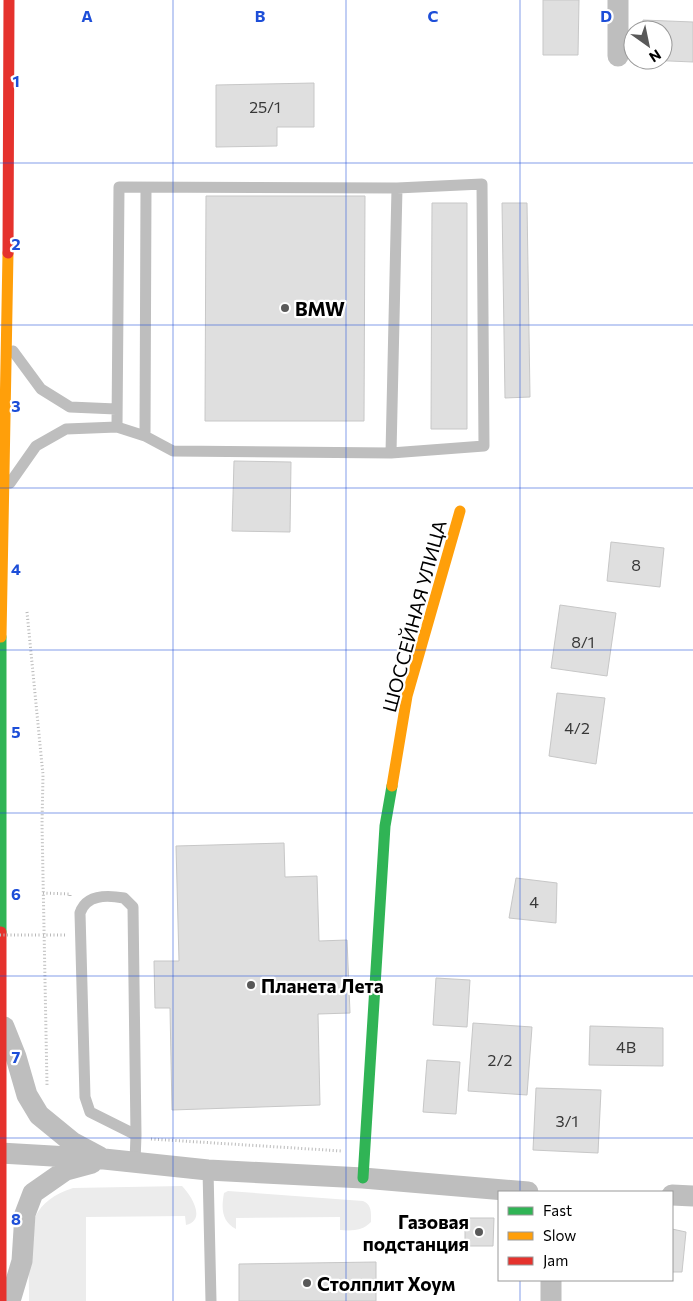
<svg xmlns="http://www.w3.org/2000/svg" width="693" height="1301" font-family="Commissioner,sans-serif">
  <rect width="100%" height="100%" fill="#fff"/>
  <path fill="#ececec" d="M182,1186C191,1195 207,1220 186,1225L185,1216L86,1217V1301H29C30,1252 16,1206 73,1188Z
    M228,1191L363,1201C372,1205 371,1212 371,1222C362,1231 352,1231 340,1230V1217L236,1218V1229C222,1222 221,1209 224,1193Z"/>
  <path fill="#dfdfdf" stroke="#c7c7c7" d="M543,0H579L578,55H543Z
    M643,20L693,22V62L646,60H663V30H642Z
    M314,83V127H277V146L216,147V85Z
    M206,196H365L364,421H205Z
    M432,203H467V429H431Z
    M502,203H527L530,397L505,398Z
    M234,461L291,462L290,532L232,531Z
    M611,542L664,548L660,587L607,581Z
    M560,605L616,613L607,676L551,668Z
    M557,693L605,698L596,764L549,756Z
    M284,843L285,877L317,876L319,941L347,940L350,1013L318,1014L320,1105L172,1110L170,1008H155L154,961H179L176,846Z
    M516,878L557,883L556,923L509,918Z
    M436,978L470,980L467,1027L433,1025Z
    M473,1023L532,1027L527,1095L468,1091Z
    M590,1026L663,1028V1066L589,1065Z
    M427,1060L460,1062L456,1114L423,1112Z
    M536,1088L601,1090L598,1153L533,1150Z
    M465,1218H494L493,1246H465Z
    M672,1229L686,1232L682,1272H672Z
    M376,1262V1301H239V1264Z"/>
  <g fill="none" stroke-linecap="round" stroke-linejoin="round">
    <path stroke="#b9b9b9" stroke-width="3" stroke-dasharray="1 2.5" stroke-linecap="butt" d="M27,612L43,775L42,824L47,1085
      M43,893L70,894V897
      M43,935H67
      M151,1139L342,1151"/>
    <path stroke="#bebebe" stroke-width="11" d="M13,351L41,389L70,407L116,409
      M145,436L146,188
      M391,453L397,188
      M10,483L36,446L66,429L117,427L145,436L173,451L391,453L484,446L482,184L397,188L119,187L117,427
      M135,1162L136,1135L133,907L124,898C107,895 86,894 80,913L85,1097L90,1112L136,1135
      M208,1170L211,1301"/>
    <path stroke="#bebebe" stroke-width="21" d="M618,0V56
      M4,1027L16,1057L27,1095L39,1115L72,1142L100,1157
      M0,1153L104,1159L208,1170L363,1178L528,1192
      M672,1195L693,1196
      M10,1301L22,1261L25,1214L33,1193L66,1170L92,1163
      M551,1301V1280"/>
    <path stroke="#30b455" stroke-width="11" d="M1,637V932
      M363,1178L385,826L392,786"/>
    <path stroke="#ff9f0a" stroke-width="11" d="M1,637L8,253
      M392,786L407,696L460,511"/>
    <path stroke="#e5322d" stroke-width="11" d="M8,253L9,0
      M1,932V1301"/>
    <path stroke="#b9b9b9" stroke-width="3" stroke-dasharray="1 2.5" stroke-linecap="butt" d="M0,935H42"/>
  </g>
  <path fill="none" stroke="#1d4ed8" stroke-width="1" stroke-opacity="0.55" d="M173,0V1301M346,0V1301M520,0V1192M0,163H693M0,325H693M0,488H693M0,650H693M0,813H693M0,976H693M0,1138H693M520,1280V1301"/>
  <g fill="#595959" stroke="#fff" stroke-width="2">
    <circle cx="285" cy="308" r="5"/>
    <circle cx="251" cy="985" r="5"/>
    <circle cx="479" cy="1232" r="5"/>
    <circle cx="307" cy="1283" r="5"/>
  </g>
  <g text-anchor="middle" dominant-baseline="central" stroke-width="4.5" stroke-linejoin="round" paint-order="stroke">
    <g font-size="16" fill="#383838">
      <text x="265" y="106">25/1</text>
      <text x="636" y="564">8</text>
      <text x="583" y="641">8/1</text>
      <text x="577" y="727">4/2</text>
      <text x="534" y="901">4</text>
      <text x="626" y="1046">4В</text>
      <text x="500" y="1059">2/2</text>
      <text x="567" y="1120">3/1</text>
    </g>
    <g font-size="19" font-weight="bold" fill="#000" stroke="#fff" text-anchor="start">
      <text x="295" y="308">BMW</text>
      <text x="261" y="985">Планета Лета</text>
      <text x="469" y="1221" text-anchor="end">Газовая<tspan x="469" dy="22">подстанция</tspan></text>
      <text x="317" y="1283">Столплит Хоум</text>
    </g>
    <g font-size="19" fill="#000" stroke="#fff">
      <text transform="translate(414 616) rotate(-75)">ШОССЕЙНАЯ УЛИЦА</text>
    </g>
  </g>
  <g font-size="16" text-anchor="middle" font-weight="bold" fill="#1d4ed8" stroke="#fff" stroke-width="4.5" stroke-linejoin="round" paint-order="stroke">
    <text x="87" y="22">A</text>
    <text x="260" y="22">B</text>
    <text x="433" y="22">C</text>
    <text x="606" y="22">D</text>
    <text x="16" y="87">1</text>
    <text x="16" y="250">2</text>
    <text x="16" y="412">3</text>
    <text x="16" y="575">4</text>
    <text x="16" y="738">5</text>
    <text x="16" y="900">6</text>
    <text x="16" y="1063">7</text>
    <text x="16" y="1225">8</text>
  </g>
  <rect x="498" y="1191" width="175" height="90" fill="#ffffff" stroke="#999999"/>
  <rect x="508" y="1207" width="25" height="8" fill="#30b455" stroke="#999999"/>
  <text x="543" y="1216" font-size="15" fill="#000000">Fast</text>
  <rect x="508" y="1232" width="25" height="8" fill="#ff9f0a" stroke="#999999"/>
  <text x="543" y="1241" font-size="15" fill="#000000">Slow</text>
  <rect x="508" y="1257" width="25" height="8" fill="#e5322d" stroke="#999999"/>
  <text x="543" y="1266" font-size="15" fill="#000000">Jam</text>
  <g transform="translate(648 45) rotate(147)"><circle r="24" fill="#ffffff" stroke="#999999"/>
  <path d="M0-4L9 19L0 12L-9 19Z" fill="#595959"/>
  <text y="-8" font-size="14" font-weight="bold" text-anchor="middle" fill="#000000">N</text>
  </g>
</svg>
